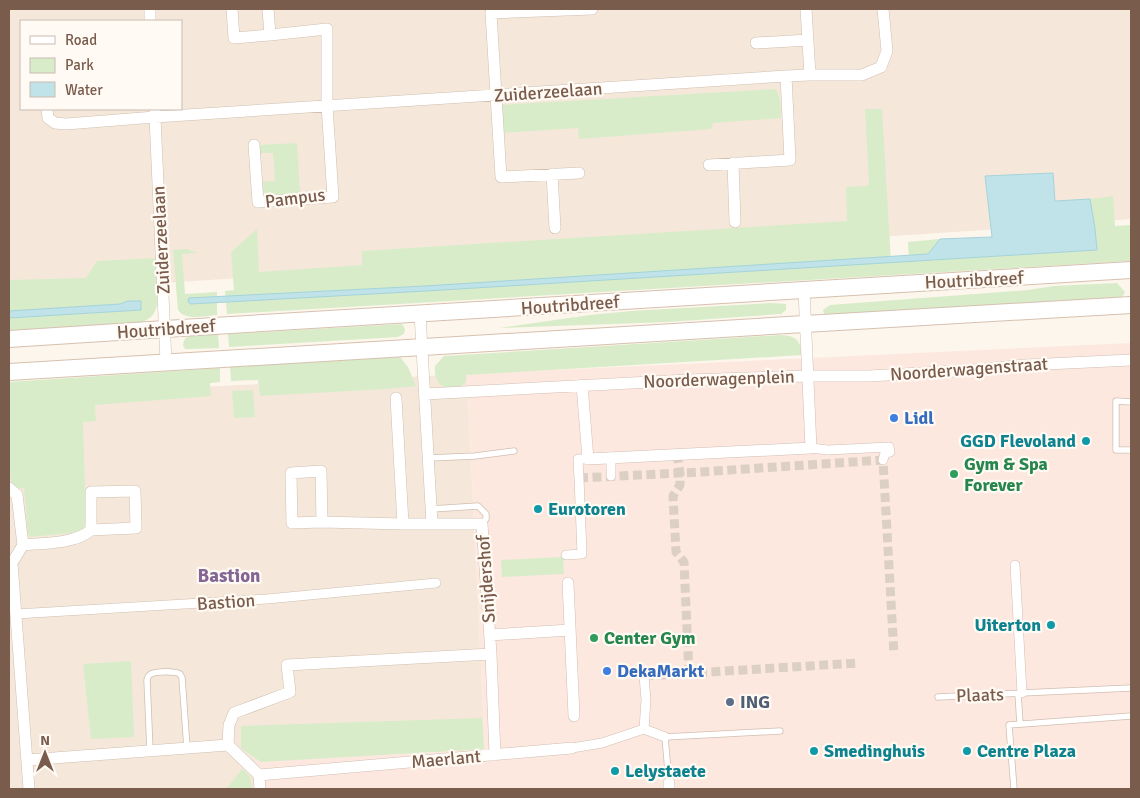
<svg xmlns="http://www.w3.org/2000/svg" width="1140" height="798" font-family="Signika,sans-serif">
  <rect width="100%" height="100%" fill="#fdf6ec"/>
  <path fill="#f5e8da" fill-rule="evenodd" d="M9,9H1131V219L1016,228L9,293ZM21,21H181V109H21Z
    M467,374L485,750L255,761L256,789H9V396Z"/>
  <path fill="#fde8e0" d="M1131,343V789H256L255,761L485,750L467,374Z"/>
  <path fill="#d8ecc9" d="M776,89L780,99L781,118L713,123L711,129L579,139L578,128L499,133L501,105Z
    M865,109H882L891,262L909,261L908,242L940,239L923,260L1097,250L1095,228L1090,199L1113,196L1115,226L1131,225V261L227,314L225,291L234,290L231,252L257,229L259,272L362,265V251L847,221L846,187L866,186L869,185Z
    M297,143L300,193L267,195L262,192L261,182L275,181L273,153H260L259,145Z
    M187,249L197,253L182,254L185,294L217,292V315C205,316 185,321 178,310L173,250Z
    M156,258C156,267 157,276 157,286C158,304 159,318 138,323L9,331V318L141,310V301H128L120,304L9,311V280L86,278L97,261Z
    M1117,283L1125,292L1123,296L1117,299C1019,301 922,312 824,314L823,310L830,305L1028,290L1054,286Z
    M772,303L786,304V310L781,314L668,322L500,328L590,315L631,311Z
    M402,324L405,329L404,334L398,337L229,347L228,334Z
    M218,334L219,348L189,349H185L183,345C184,341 184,339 187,337C193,333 211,335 218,334Z
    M780,335C796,336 800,339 802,355L466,375V381C464,384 460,388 457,389C454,390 451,389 448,388C437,386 434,376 435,366L444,356Z
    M400,357L408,367L416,386L386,389L260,396L258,380L231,381L230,367Z
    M220,368V382L210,383L211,396L95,405L96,421L83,422L86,524L80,532L30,537L28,534L24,488H11L9,450V382Z
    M253,390L255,417L234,418L232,391Z
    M563,557L564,574L502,577L501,560Z
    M131,661L134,737L91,739L83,664Z
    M482,718L484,749L261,762L241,748V726Z
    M242,769C251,776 251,778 252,789H226Z"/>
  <path fill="#bfe3e8" stroke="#a5d3da" d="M1053,173L1055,201L1090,199L1095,228L1097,250L426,291L191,304L188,302L189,298L425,286L928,254L940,239L992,237L985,176Z
    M128,301H141V310L9,318V311L120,304Z"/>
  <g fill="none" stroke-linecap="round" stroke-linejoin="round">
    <path stroke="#dcd0c4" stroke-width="9" stroke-dasharray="9 4.5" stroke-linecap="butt" d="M677,454L680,473V485L673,496L676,552L684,562L689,674
      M579,478L700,472L883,460L894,655
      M644,676L858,663"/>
    <defs>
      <path id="service" d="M1131,402L1116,401V450H1131
        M429,458L475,456L514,451
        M431,509L478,506L486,514V519
        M1018,693L1020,724
        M938,697L1131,688
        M150,751L147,680C148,677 148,675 151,674C157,671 175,671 180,674L182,678L187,748
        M669,783L665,737L780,731
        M1014,789L1009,725L1131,716"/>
      <path id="pedestrian" d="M811,448L828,450L889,447L890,452L885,453L883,460
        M611,476V457
        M566,555L582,554L579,478L578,459H588
        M1015,565L1022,693
        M16,614L267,599L436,583
        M644,729L646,700L644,676
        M572,748L602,743L644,729L665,737"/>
      <path id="minor" d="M150,9V21
        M232,9L234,38L270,35L268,9
        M806,9L810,75
        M756,43L808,40
        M47,109L48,118L55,123L66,124L155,117V109
        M254,145L258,202L333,197L327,106V29L270,35
        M733,163L735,222
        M709,165L790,160L786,76
        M579,173L501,177L491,13L592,9
        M552,174L555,228
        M420,314L432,524
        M166,362L155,117L786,76L810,75H862L881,67L887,51L883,9
        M582,385L588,459L811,448L804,290
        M425,394L688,380L808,376H869L974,370L1026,365L1131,360
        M396,398L403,524
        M9,488L17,495L23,545L12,563L29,789
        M322,522L321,471L291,473L292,523L322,522L403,524H482L491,654L495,755
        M23,545C43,543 75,544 91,530V492L135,491L136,528L91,530
        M568,583L574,716
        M490,635L570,630
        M228,745L229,725L234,713L290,692L287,665L491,654
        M27,760L228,745L259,775
        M669,783V789
        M260,789L259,775L572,748"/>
      <path id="secondary" d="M9,339L165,329L1131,270
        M9,372L805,324L1131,305"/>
    </defs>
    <use href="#service" stroke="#d1beb0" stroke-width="7"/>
    <use href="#pedestrian" stroke="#d1beb0" stroke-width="10"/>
    <use href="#minor" stroke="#d1beb0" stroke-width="12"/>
    <use href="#secondary" stroke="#d6c0b0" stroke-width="18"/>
    <use href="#service" stroke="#fff" stroke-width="5.5"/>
    <use href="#pedestrian" stroke="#fff" stroke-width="9"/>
    <use href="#minor" stroke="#fff" stroke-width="11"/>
    <use href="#secondary" stroke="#fff" stroke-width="16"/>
  </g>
  <g fill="#3f7fe0" stroke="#fffaf3" stroke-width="2">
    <circle cx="894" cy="418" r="5"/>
    <circle cx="607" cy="671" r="5"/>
  </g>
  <g fill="#0f9aa8" stroke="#fffaf3" stroke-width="2">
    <circle cx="1086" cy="441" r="5"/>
    <circle cx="538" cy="509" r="5"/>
    <circle cx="1051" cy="625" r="5"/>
    <circle cx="814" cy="751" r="5"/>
    <circle cx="967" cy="751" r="5"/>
    <circle cx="615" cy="771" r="5"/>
  </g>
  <g fill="#2e9e5b" stroke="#fffaf3" stroke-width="2">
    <circle cx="954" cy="474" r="5"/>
    <circle cx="594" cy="638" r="5"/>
  </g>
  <circle fill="#5c6f8a" stroke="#fffaf3" stroke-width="2" cx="730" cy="702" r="5"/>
  <g text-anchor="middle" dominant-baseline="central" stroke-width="4.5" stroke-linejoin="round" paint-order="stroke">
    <g font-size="18" fill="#7a5c4d" stroke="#fffaf3">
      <text transform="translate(548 92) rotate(-4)">Zuiderzeelaan</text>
      <text transform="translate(295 198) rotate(-7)">Pampus</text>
      <text transform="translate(161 240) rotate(-93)">Zuiderzeelaan</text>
      <text transform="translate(974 280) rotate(-3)">Houtribdreef</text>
      <text transform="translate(570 305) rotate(-4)">Houtribdreef</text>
      <text transform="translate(166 329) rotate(-4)">Houtribdreef</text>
      <text transform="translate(969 369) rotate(-4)">Noorderwagenstraat</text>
      <text transform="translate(719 379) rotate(-2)">Noorderwagenplein</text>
      <text transform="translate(486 579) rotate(-94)">Snijdershof</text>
      <text transform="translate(226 602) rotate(-4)">Bastion</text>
      <text transform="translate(980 695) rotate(-2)">Plaats</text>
      <text transform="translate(446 759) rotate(-5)">Maerlant</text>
    </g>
    <g font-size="18" font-weight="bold" fill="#366cbe" stroke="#fffaf3" text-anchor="start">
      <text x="904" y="418">Lidl</text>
      <text x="617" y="671">DekaMarkt</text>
    </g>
    <g font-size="18" font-weight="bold" fill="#0d838f" stroke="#fffaf3" text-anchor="start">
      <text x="1076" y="441" text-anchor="end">GGD Flevoland</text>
      <text x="548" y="509">Eurotoren</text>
      <text x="1041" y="625" text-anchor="end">Uiterton</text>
      <text x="824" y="751">Smedinghuis</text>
      <text x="977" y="751">Centre Plaza</text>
      <text x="625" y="771">Lelystaete</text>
    </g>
    <g font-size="18" font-weight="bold" fill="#27864d" stroke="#fffaf3" text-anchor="start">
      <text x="964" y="464">Gym &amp; Spa<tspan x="964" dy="21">Forever</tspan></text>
      <text x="604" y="638">Center Gym</text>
    </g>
    <g font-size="18" font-weight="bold" fill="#4e5e75" stroke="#fffaf3" text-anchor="start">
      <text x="740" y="702">ING</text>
    </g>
    <g font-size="19" font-weight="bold" fill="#846695" stroke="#fffaf3">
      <text x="229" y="576">Bastion</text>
    </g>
  </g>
  <rect width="1140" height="798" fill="none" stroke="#7a5c4d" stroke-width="20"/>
  <rect x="20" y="20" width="162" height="90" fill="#fffaf3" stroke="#cabbb1"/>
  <rect x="30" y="36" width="25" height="8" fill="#ffffff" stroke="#cabbb1"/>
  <text x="65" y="45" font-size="15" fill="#7a5c4d">Road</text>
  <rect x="30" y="58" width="25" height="15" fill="#d8ecc9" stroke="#cabbb1"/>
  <text x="65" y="70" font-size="15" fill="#7a5c4d">Park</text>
  <rect x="30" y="82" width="25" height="15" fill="#bfe3e8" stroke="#cabbb1"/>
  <text x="65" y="95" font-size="15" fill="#7a5c4d">Water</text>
  <g transform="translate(45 753)" stroke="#fffaf3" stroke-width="4" paint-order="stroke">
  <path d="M0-4L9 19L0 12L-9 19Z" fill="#7a5c4d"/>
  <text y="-8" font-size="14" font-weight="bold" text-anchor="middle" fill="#7a5c4d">N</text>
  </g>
</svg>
